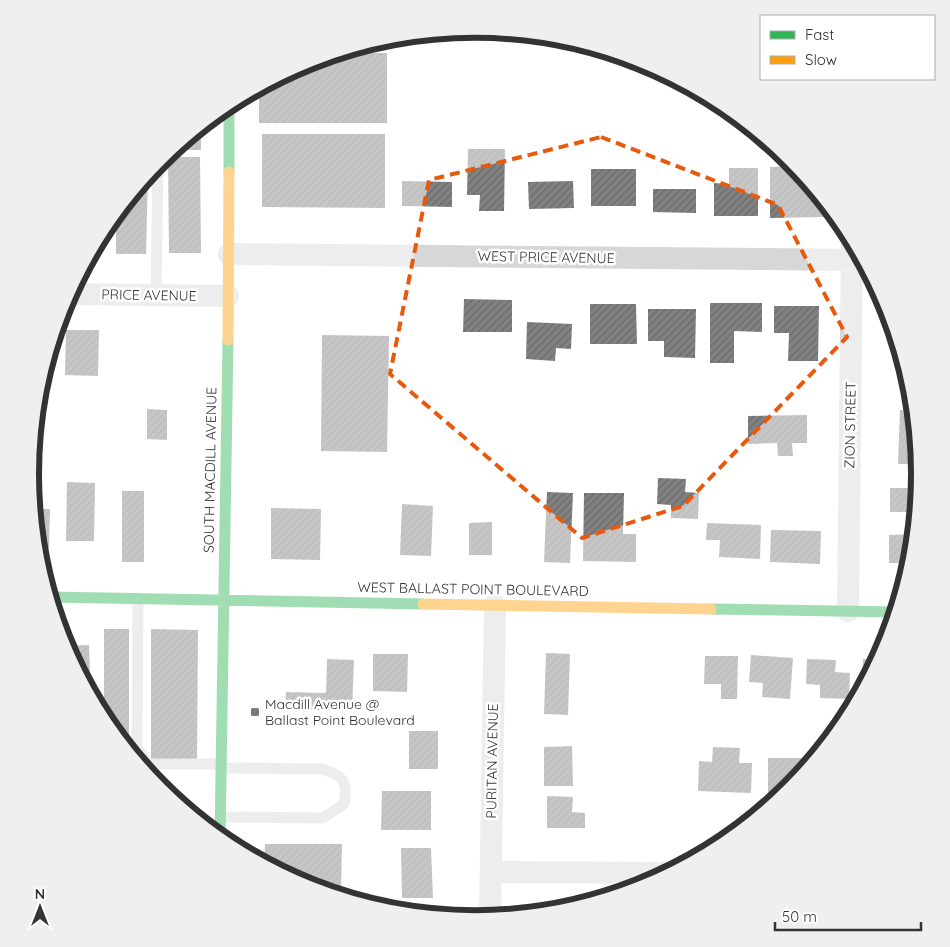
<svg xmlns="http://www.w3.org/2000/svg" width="950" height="947" font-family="Quicksand,sans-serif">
  <defs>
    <pattern id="building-hatch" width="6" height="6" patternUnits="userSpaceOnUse" patternTransform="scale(1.25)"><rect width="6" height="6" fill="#818181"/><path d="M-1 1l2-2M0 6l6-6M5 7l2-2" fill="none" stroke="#6a6a6a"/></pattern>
  </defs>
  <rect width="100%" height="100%" fill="#fff"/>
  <path fill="url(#building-hatch)" d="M337,53H387V123H259V87L305,62Z
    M201,126V150H171Z
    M262,134H385V208L262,207Z
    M468,149H505L504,211H479L480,195H467Z
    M168,157H200L201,253H169Z
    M796,166L827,204V217L770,218V167Z
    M729,168H758V216H714V183L729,184Z
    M591,169H636V206H591Z
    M148,174L146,254H116V213L123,205H127V200Z
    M402,181L452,182V207L402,206Z
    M573,181L574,208L529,209L528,182Z
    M653,189H696V213L653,212Z
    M464,299L512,300V332H463Z
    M710,303H762V332L734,331V363H710Z
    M590,304H636L637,344H590Z
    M774,306H819L818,361H788L789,333H774Z
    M648,309H696L695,358L664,357V341H648Z
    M527,322L572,324L571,349L556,348L555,361L526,359Z
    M66,330H99L98,376L65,375Z
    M322,335L389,336L387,452L321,451Z
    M147,409L167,410V440L147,439Z
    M900,410L914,411L919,464H898Z
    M807,415V443H792L793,456H778L777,443L748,444V416Z
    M658,478L686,479L685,492L699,493L698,519L671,518V505L657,504Z
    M67,482L95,483L94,541H66Z
    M890,488H918L916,512H890Z
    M122,491H144V562H122Z
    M547,492L573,493L570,563L544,562Z
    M584,493H624L623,534H636V562L583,561Z
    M402,504L433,506L431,556L400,555Z
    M271,508L321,509L320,560L271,559Z
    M34,509H50L49,548H38Z
    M492,522V555H469V523Z
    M707,523L761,525L760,559L719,557L720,540H706Z
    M771,530L821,531L820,564L770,562Z
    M914,534L911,563H889V535Z
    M104,629H129V744H125L104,718Z
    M151,629L198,630L197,759H151Z
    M89,645L90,671H79L65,646Z
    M546,653L570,654L568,715L544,714Z
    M373,654H408L407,692L373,691Z
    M751,655L793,658L790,699L762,697L763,683L749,682Z
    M705,656H738L737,699H721V684H704Z
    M327,659L354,660L352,711L285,709L286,692L326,693Z
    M807,659L836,660L835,672L850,673L849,699L820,698V685L806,684Z
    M863,659L877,660L862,689Z
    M409,731H438V769H409Z
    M572,746L573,786H544V747Z
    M713,747L740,748L739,763H752L751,793L698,791L699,761L712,762Z
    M768,758H801V774L789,788L782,795H768Z
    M163,790H177V801Z
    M382,791H431V830H381Z
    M547,796L573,797L572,812L585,813V828H547Z
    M265,844H342L341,891H328L305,884L264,863Z
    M401,848H431L433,898H402Z
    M415,911L436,912V914L415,912Z"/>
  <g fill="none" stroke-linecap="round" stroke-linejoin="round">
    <path stroke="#d7d7d7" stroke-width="11" d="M156,295L158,162
      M138,598L137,747L148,764H221
      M220,817L323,818L344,804C348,783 344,776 323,769L221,768"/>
    <path stroke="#d7d7d7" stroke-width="22" d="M229,254L863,260
      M69,294L228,296
      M848,611L852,240
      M491,872L666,873
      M490,917L495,605"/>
    <path stroke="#30b455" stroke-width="11" d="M229,103V172
      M50,597L423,604
      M711,609L896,612
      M220,837L228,340"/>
    <path stroke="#ff9f0a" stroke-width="11" d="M228,340L229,172
      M423,604L711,609"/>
  </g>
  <path d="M0 0H950V947H0ZM601,137L778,205L847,337L683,506L582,538L390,374L429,180Z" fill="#fff" fill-opacity=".55" fill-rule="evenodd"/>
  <path fill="none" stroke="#e8590c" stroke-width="4" stroke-dasharray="10 6" stroke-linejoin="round" d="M601,137L778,205L847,337L683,506L582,538L390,374L429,180Z"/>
  <rect fill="#7a7a7a" stroke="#fff" stroke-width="2" x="250" y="707" width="10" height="10" rx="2.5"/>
  <g text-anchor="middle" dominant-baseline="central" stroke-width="5" stroke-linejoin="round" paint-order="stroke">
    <g font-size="14" fill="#333" stroke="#fff">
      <text transform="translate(546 257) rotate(1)">WEST PRICE AVENUE</text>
      <text transform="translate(149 295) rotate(1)">PRICE AVENUE</text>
      <text transform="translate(850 425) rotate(-89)">ZION STREET</text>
      <text transform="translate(210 470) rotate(-89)">SOUTH MACDILL AVENUE</text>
      <text transform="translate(473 589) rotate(1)">WEST BALLAST POINT BOULEVARD</text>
      <text transform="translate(492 761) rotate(-89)">PURITAN AVENUE</text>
    </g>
    <g font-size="14" fill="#333" stroke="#fff" text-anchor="start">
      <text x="265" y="704">Macdill Avenue @<tspan x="265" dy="16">Ballast Point Boulevard</tspan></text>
    </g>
  </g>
  <path d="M0 0H950V947H0ZM39 474a436 436 0 1 1 872 0a436 436 0 1 1-872 0Z" fill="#efefef" fill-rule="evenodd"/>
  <path fill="none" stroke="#333" stroke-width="6" d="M39 474a436 436 0 1 1 872 0a436 436 0 1 1-872 0Z"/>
  <rect x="760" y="15" width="175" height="65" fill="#ffffff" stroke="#adadad"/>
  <rect x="770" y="31" width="25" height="8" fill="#30b455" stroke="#adadad"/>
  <text x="805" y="40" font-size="15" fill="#333333">Fast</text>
  <rect x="770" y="56" width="25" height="8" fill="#ff9f0a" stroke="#adadad"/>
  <text x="805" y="65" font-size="15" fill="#333333">Slow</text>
  <g transform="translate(40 907)" stroke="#ffffff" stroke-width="4" paint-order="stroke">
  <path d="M0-4L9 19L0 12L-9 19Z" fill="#333333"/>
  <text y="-8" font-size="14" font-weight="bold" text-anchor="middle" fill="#333333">N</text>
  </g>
  <path d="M775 922v8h146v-8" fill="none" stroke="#333333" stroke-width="2.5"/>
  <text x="782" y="922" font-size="15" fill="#333333" stroke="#ffffff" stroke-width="4" paint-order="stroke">50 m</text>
</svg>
